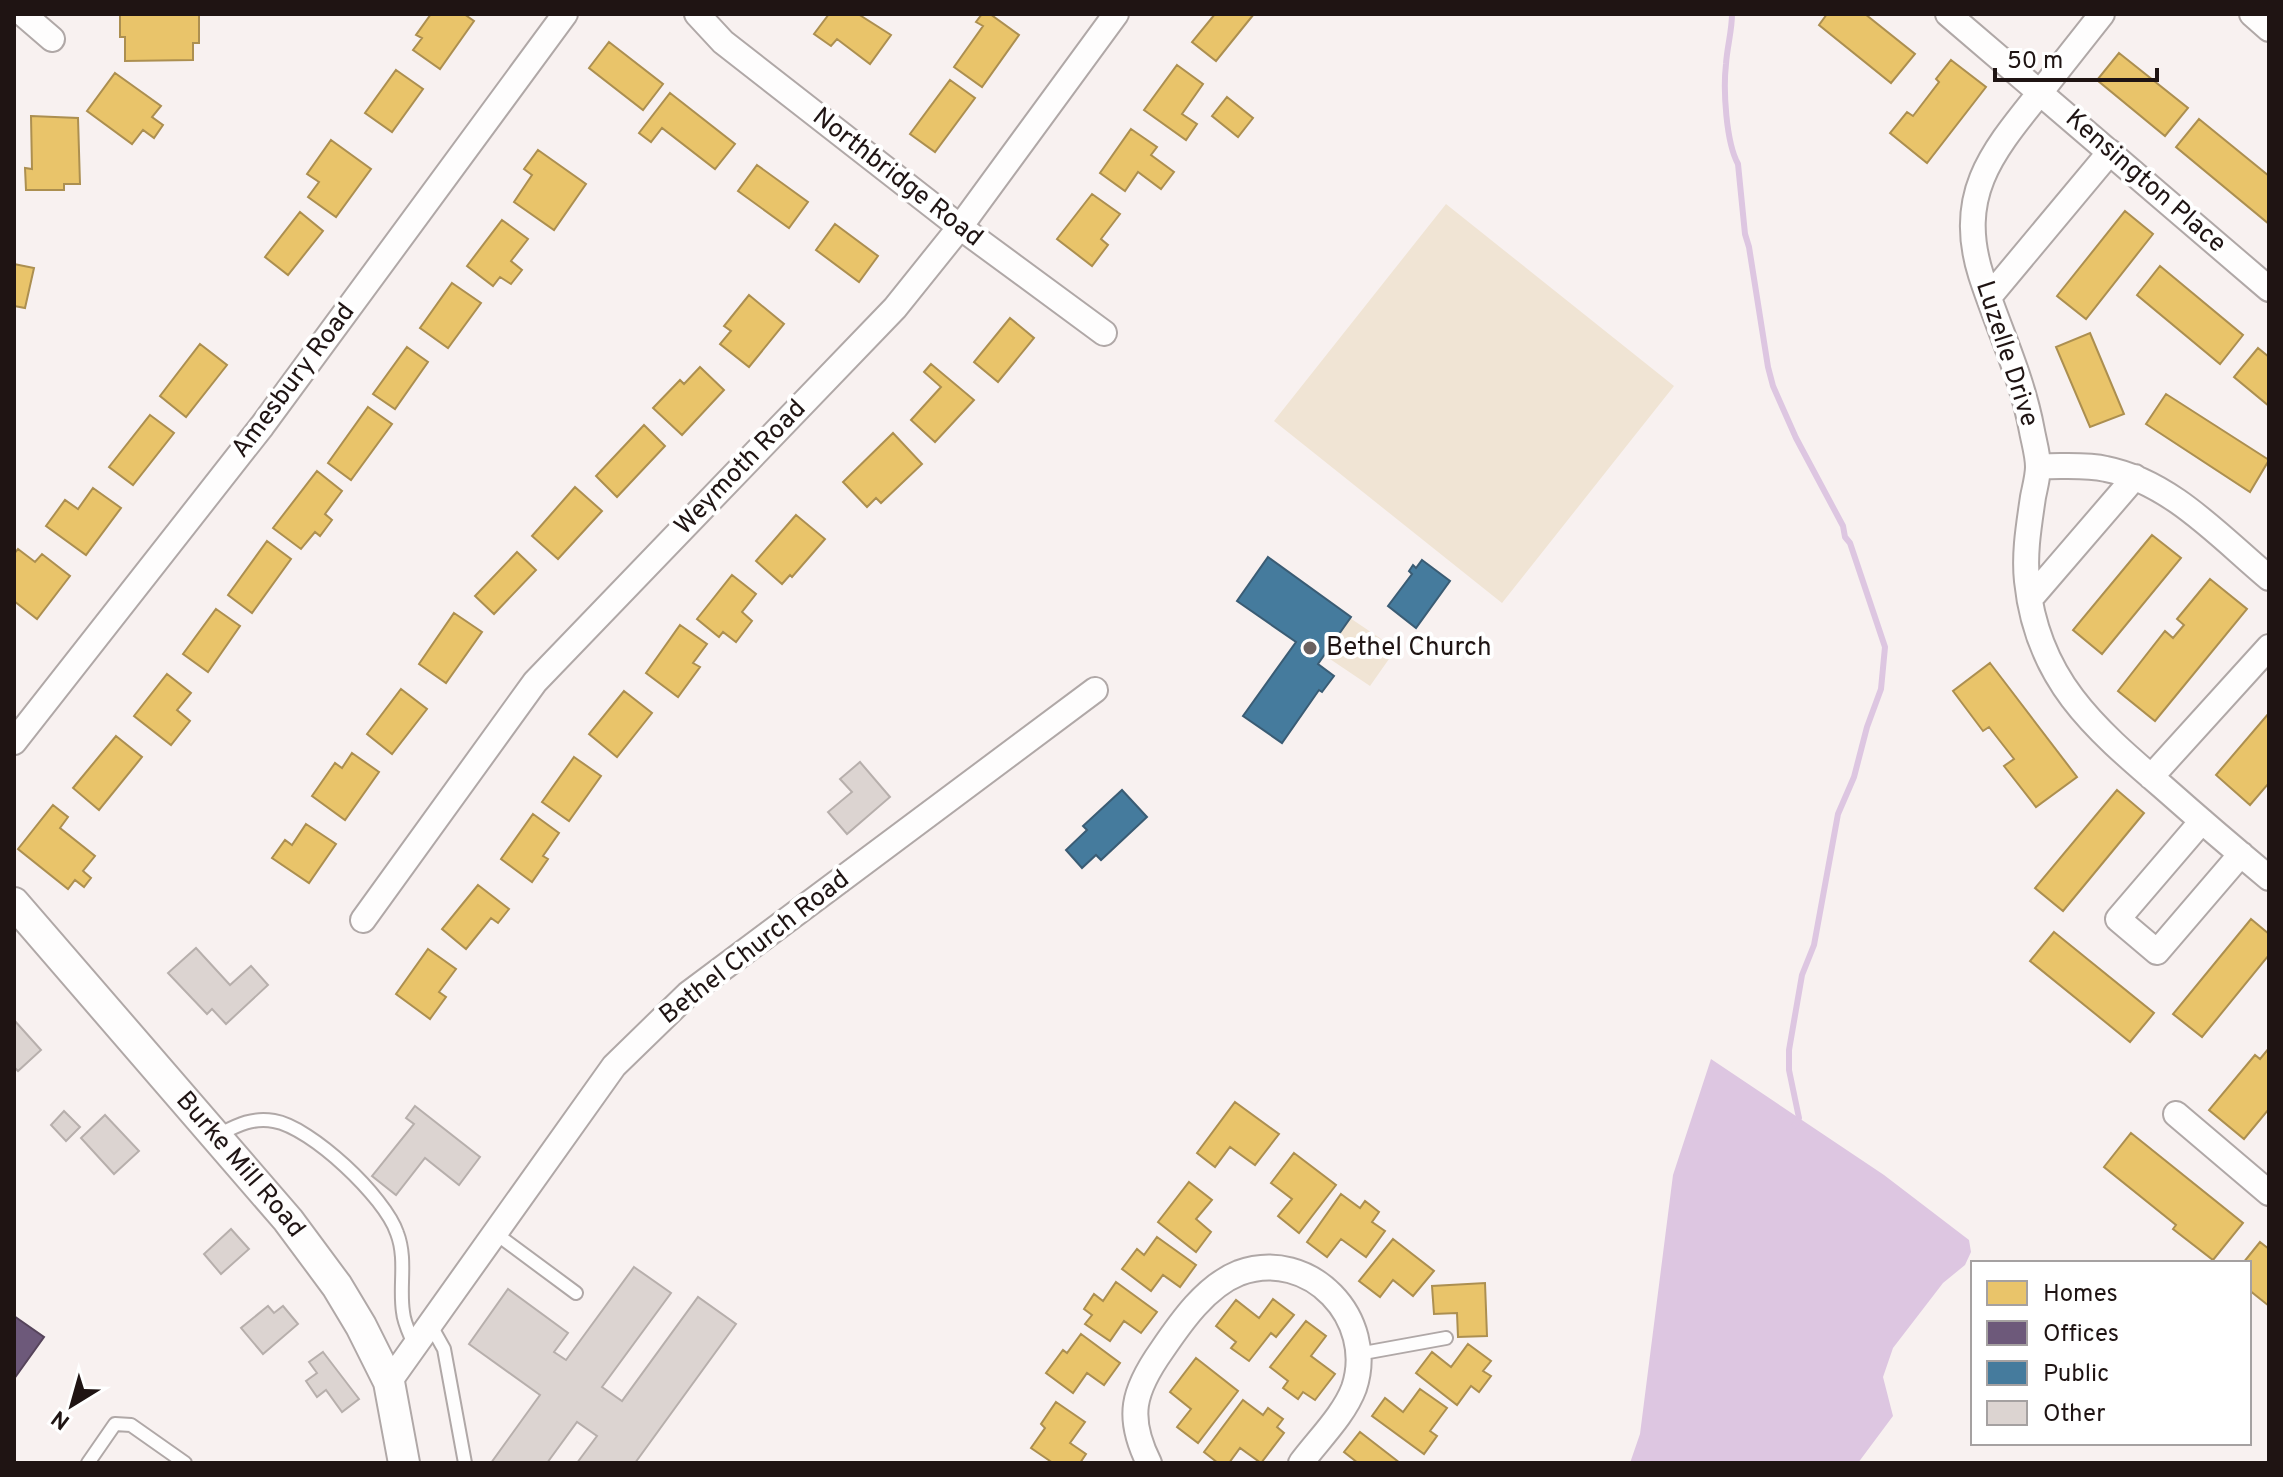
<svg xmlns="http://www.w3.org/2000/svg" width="2283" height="1477" font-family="Overpass,sans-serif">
  <rect width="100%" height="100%" fill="#f8f1f0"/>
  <path fill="#f0e4d4" d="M1446,204L1674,386L1502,603L1274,421Z
    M1350,618L1396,649L1370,686L1324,655Z"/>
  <path fill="#ddc6e1" d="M1711,1059L1884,1175L1969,1240L1971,1252L1965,1265L1943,1283L1893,1348L1883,1377L1893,1416L1858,1463H1630L1640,1434L1673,1175Z"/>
  <path fill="#e9c46a" stroke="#ac8f50" stroke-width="2" d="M120,14H199V43H193V60L125,61V37H120Z
    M431,14H464L474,21L440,69L413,50L422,38L416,35Z
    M829,14H858L891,35L870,64L837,39L831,46L814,34Z
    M982,14H990L1019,35L982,87L954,67L983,26L976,22Z
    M1215,14H1254L1216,61L1192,42Z
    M1827,14H1865L1915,54L1891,83L1819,25Z
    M609,42L663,84L643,110L589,68Z
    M2119,53L2188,108L2165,136L2097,80Z
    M1951,60L1986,87L1927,163L1890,133L1907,112L1913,116L1939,82L1936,79Z
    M1177,65L1203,84L1182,114L1197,124L1186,140L1144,110Z
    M396,70L423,89L392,132L365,113Z
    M115,73L161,106L152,117L163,125L154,138L143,130L132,144L87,111Z
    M950,80L975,98L935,152L910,134Z
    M670,93L735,144L715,169L662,128L651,142L639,133Z
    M1227,97L1253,118L1238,137L1212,116Z
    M31,116L78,118L80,184H64V190H26L25,168L32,169Z
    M2199,119L2269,176V224L2176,147Z
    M1131,129L1157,147L1151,155L1174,172L1161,189L1138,172L1125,191L1100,173Z
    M331,140L371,169L336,217L308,197L319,182L307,174Z
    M538,150L586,184L554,230L514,202L532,175L524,169Z
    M757,165L808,202L789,228L738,191Z
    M1092,194L1120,214L1101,239L1108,245L1092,266L1057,239Z
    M2125,211L2153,234L2086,319L2057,296Z
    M300,212L323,231L288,275L265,257Z
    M502,220L528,239L511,261L522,270L511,284L500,277L493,286L467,266Z
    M835,224L878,256L859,282L816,250Z
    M14,264L34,268L25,308L14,306Z
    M2160,266L2243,335L2220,364L2137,295Z
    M452,283L481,303L448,348L420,328Z
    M749,295L784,324L749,367L720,344L731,331L724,326Z
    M1010,318L1034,338L998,382L974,362Z
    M2090,333L2124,414L2090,427L2056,347Z
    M200,344L227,365L186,417L160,396Z
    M407,347L428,362L395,409L373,394Z
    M2258,348L2269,357V406L2234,377Z
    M931,364L974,400L935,442L911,420L941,387L924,372Z
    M700,367L724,390L682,435L653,408L680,380L684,384Z
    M2166,394L2269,460L2250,492L2146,424Z
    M368,407L392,424L351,480L328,463Z
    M150,415L174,433L133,485L109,467Z
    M644,425L665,446L617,497L596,476Z
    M893,433L922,464L881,503L876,498L867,507L843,482Z
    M317,471L342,491L325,514L332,520L320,536L315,532L301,549L273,528Z
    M575,487L602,511L558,559L532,536Z
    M93,488L121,508L86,555L46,526L65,500L78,509Z
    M796,515L825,539L792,577L790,575L782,584L756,561Z
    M2152,535L2181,558L2102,654L2073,630Z
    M267,541L291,559L252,613L228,595Z
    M18,549L35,562L42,554L70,576L37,619L14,601V554Z
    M517,552L536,570L494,614L475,596Z
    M732,575L756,594L742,612L752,621L736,642L723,632L719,637L697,619Z
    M2210,579L2247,609L2155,721L2118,691L2165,631L2173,638L2184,625L2177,619Z
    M216,609L240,626L208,672L183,654Z
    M454,613L482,632L446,683L419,664Z
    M680,625L707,644L693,663L700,667L678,697L646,673Z
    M1990,663L2077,777L2036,807L2004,766L2014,759L1989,727L1983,731L1953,691Z
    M167,674L191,693L177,710L190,721L171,745L134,716Z
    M401,689L427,709L392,754L367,734Z
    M624,691L652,713L617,757L589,734Z
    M2269,713V783L2250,805L2216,775Z
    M116,736L142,757L99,810L73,788Z
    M352,753L379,772L345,820L312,796L335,763L342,768Z
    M574,757L601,776L569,821L542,802Z
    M2117,790L2144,813L2063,911L2035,888Z
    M53,805L68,817L60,828L95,856L83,871L91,878L84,887L75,880L68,889L18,849Z
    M533,814L559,833L543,856L548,859L532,882L501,859Z
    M306,824L336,844L309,883L272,858L285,840L292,845Z
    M478,885L509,909L498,923L491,918L466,949L442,929Z
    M2251,919L2269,934V955L2202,1037L2173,1014Z
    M2054,932L2154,1013L2130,1042L2030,961Z
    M428,949L456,969L439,992L446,997L430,1019L396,994Z
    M2269,1048V1109L2244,1139L2209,1110L2255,1055L2260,1059Z
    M1235,1102L1279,1134L1255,1165L1230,1147L1215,1167L1197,1153Z
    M2131,1133L2243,1223L2213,1260L2173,1229L2176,1225L2104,1167Z
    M1294,1153L1336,1185L1299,1233L1278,1216L1292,1199L1271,1183Z
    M1189,1182L1212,1200L1196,1219L1211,1232L1196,1252L1158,1222Z
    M1341,1194L1360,1208L1365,1201L1379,1212L1372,1222L1385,1231L1366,1257L1341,1239L1327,1257L1307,1242Z
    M1157,1237L1196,1265L1180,1287L1163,1275L1151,1291L1122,1269L1137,1249L1144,1255Z
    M1393,1239L1434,1271L1413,1296L1393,1280L1380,1297L1359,1281Z
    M2260,1242L2269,1249V1306L2249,1290V1263H2243Z
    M1116,1282L1157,1312L1141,1333L1124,1321L1110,1341L1085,1324L1092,1315L1084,1309L1094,1294L1103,1301Z
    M1485,1283L1487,1336L1458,1337L1457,1313L1434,1314L1432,1286Z
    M1273,1299L1294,1315L1276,1337L1271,1333L1249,1361L1231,1348L1236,1342L1216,1326L1236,1300L1259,1318Z
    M1306,1321L1326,1336L1311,1356L1335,1374L1315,1400L1303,1392L1298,1399L1283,1388L1288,1381L1270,1367Z
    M1081,1334L1120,1363L1104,1385L1087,1373L1073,1393L1046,1373L1063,1350L1067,1353Z
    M1468,1344L1491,1361L1483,1371L1491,1376L1479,1392L1471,1386L1457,1405L1416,1373L1432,1352L1451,1367Z
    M1196,1358L1238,1391L1198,1443L1177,1427L1191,1409L1170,1392Z
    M1420,1389L1447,1408L1430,1431L1437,1436L1424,1454L1372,1416L1385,1398L1403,1412Z
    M1243,1400L1263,1415L1268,1408L1283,1419L1277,1427L1284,1433L1261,1463L1240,1448L1229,1463H1218L1204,1452Z
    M1056,1402L1085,1422L1070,1443L1086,1454L1080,1463H1053L1031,1448L1045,1428L1041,1424Z
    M1360,1432L1400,1463H1358L1344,1452Z"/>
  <path fill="#6d597a" stroke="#56445b" stroke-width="2" d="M14,1316L44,1337L14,1379Z"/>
  <path fill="#457b9d" stroke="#3a5c74" stroke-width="2" d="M1268,557L1351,617L1318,664L1334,676L1322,692L1319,690L1282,743L1243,716L1296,642L1237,601Z
    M1422,560L1450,581L1416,628L1388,606L1412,574L1409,571L1413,565L1416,568Z
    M1122,790L1147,817L1101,860L1096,855L1082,868L1066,850L1087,830L1083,826Z"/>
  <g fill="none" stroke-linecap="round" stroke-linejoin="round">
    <path stroke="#ddc6e1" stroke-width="6" d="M1732,14C1732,31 1727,47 1726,64C1723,90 1726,142 1738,164L1745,234L1749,247L1768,367L1773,386L1796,438L1843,526L1845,537L1850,543L1885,647L1881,689L1867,727L1854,777L1838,814L1814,945L1802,975L1789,1050V1070L1799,1118L1795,1125"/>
  </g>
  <path fill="#dcd4d1" stroke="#b7afac" stroke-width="2" d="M860,762L890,797L847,834L828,812L852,792L840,779Z
    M196,948L230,985L251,966L268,985L226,1024L212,1009L207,1014L168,973Z
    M14,1020L41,1050L18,1071L14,1067Z
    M415,1106L480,1157L459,1185L425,1158L396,1195L372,1176L414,1124L406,1118Z
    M64,1111L80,1127L66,1141L51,1125Z
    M105,1115L139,1151L114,1174L81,1138Z
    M231,1229L249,1249L221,1274L204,1254Z
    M634,1267L671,1293L602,1387L622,1401L698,1297L736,1324L635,1463H577L597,1436L577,1422L547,1463H491L540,1395L469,1344L508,1289L568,1333L554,1352L566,1360Z
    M268,1306L274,1313L283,1306L298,1324L263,1354L241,1328Z
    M323,1352L359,1399L342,1412L326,1390L317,1397L306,1381L317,1373L309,1362Z"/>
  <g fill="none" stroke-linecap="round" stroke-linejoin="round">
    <defs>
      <path id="service" d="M216,1136C236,1126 251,1117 274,1121C311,1127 385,1197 397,1233C407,1259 399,1286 403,1312C404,1324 411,1336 415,1347
        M495,1233L576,1293
        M430,1324L444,1349L465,1463
        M1358,1354L1446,1338
        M88,1463L115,1424L131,1425L185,1463"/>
      <path id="minor" d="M23,14L52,39
        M697,14L723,42L960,227L1104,333
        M1948,14L2269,289
        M2102,14C2082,39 2062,65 2042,90C1994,150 1955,193 1981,275C1998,328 2022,376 2032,431C2034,442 2038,455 2038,467C2038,476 2035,487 2033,497C2029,525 2024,553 2027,581C2037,679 2093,727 2163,787C2198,818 2233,848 2269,878
        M2252,14L2269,29
        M1989,297L2110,152
        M2038,466C2060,467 2085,464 2106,469C2171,482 2220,537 2269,578
        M2030,599L2135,477
        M14,742L262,426L565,14
        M2151,777L2269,647
        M2202,821L2118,919L2157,952L2241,854
        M363,920L535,682L895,308L960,227L1116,14
        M2176,1114L2269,1193
        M389,1382L614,1066L688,994L1095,690
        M1149,1463C1126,1417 1133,1391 1162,1350C1181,1322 1206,1286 1239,1273C1310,1247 1377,1319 1354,1388C1344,1415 1318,1440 1301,1463"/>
      <g id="tertiary">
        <path id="s1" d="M14,903L288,1220L337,1286L361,1326L389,1382L404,1463"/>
      </g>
    </defs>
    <use href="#service" stroke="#b0a8a7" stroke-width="16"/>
    <use href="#minor" stroke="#b0a8a7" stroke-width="28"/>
    <use href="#tertiary" stroke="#b0a8a7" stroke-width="34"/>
    <use href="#service" stroke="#fefdfd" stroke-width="12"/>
    <use href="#minor" stroke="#fefdfd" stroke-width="24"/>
    <use href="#tertiary" stroke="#fefdfd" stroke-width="30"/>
  </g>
  <circle fill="#6b6160" stroke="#fff" stroke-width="3" cx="1310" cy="648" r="8"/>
  <g text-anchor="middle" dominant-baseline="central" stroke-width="8" stroke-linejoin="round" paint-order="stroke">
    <g font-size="26" fill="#1f1413" stroke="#fff">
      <text transform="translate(897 178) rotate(38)">Northbridge Road</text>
      <text transform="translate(2145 182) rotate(41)">Kensington Place</text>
      <text transform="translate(2006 354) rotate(72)">Luzelle Drive</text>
      <text transform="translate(294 381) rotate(-53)">Amesbury Road</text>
      <text transform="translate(741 468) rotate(-46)">Weymoth Road</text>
      <text transform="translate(755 948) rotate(-38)">Bethel Church Road</text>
      <text stroke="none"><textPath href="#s1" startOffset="346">Burke Mill Road</textPath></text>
    </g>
    <g font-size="26" fill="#1f1413" stroke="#fff" text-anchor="start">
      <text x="1326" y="648">Bethel Church</text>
    </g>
  </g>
  <rect width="2283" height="1477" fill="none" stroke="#1f1413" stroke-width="32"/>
  <rect x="1971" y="1261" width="280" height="184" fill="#ffffff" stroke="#a5a1a1" stroke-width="2"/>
  <rect x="1987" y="1281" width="40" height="24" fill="#e9c46a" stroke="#a5a1a1" stroke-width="2"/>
  <text x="2043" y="1301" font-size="24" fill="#1f1413">Homes</text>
  <rect x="1987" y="1321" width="40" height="24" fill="#6d597a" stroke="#a5a1a1" stroke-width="2"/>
  <text x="2043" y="1341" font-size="24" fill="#1f1413">Offices</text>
  <rect x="1987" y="1361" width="40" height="24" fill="#457b9d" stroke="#a5a1a1" stroke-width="2"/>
  <text x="2043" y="1381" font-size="24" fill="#1f1413">Public</text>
  <rect x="1987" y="1401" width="40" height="24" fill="#dcd4d1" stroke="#a5a1a1" stroke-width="2"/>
  <text x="2043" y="1421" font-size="24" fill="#1f1413">Other</text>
  <g transform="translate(72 1405) rotate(217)" stroke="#ffffff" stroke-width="6" paint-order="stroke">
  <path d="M0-6L14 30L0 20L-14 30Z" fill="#1f1413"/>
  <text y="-12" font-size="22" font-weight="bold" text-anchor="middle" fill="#1f1413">N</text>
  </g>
  <path d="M1995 68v12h162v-12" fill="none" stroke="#1f1413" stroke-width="4"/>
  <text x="2007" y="68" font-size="24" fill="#1f1413" stroke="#ffffff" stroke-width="6" paint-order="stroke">50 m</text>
</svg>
